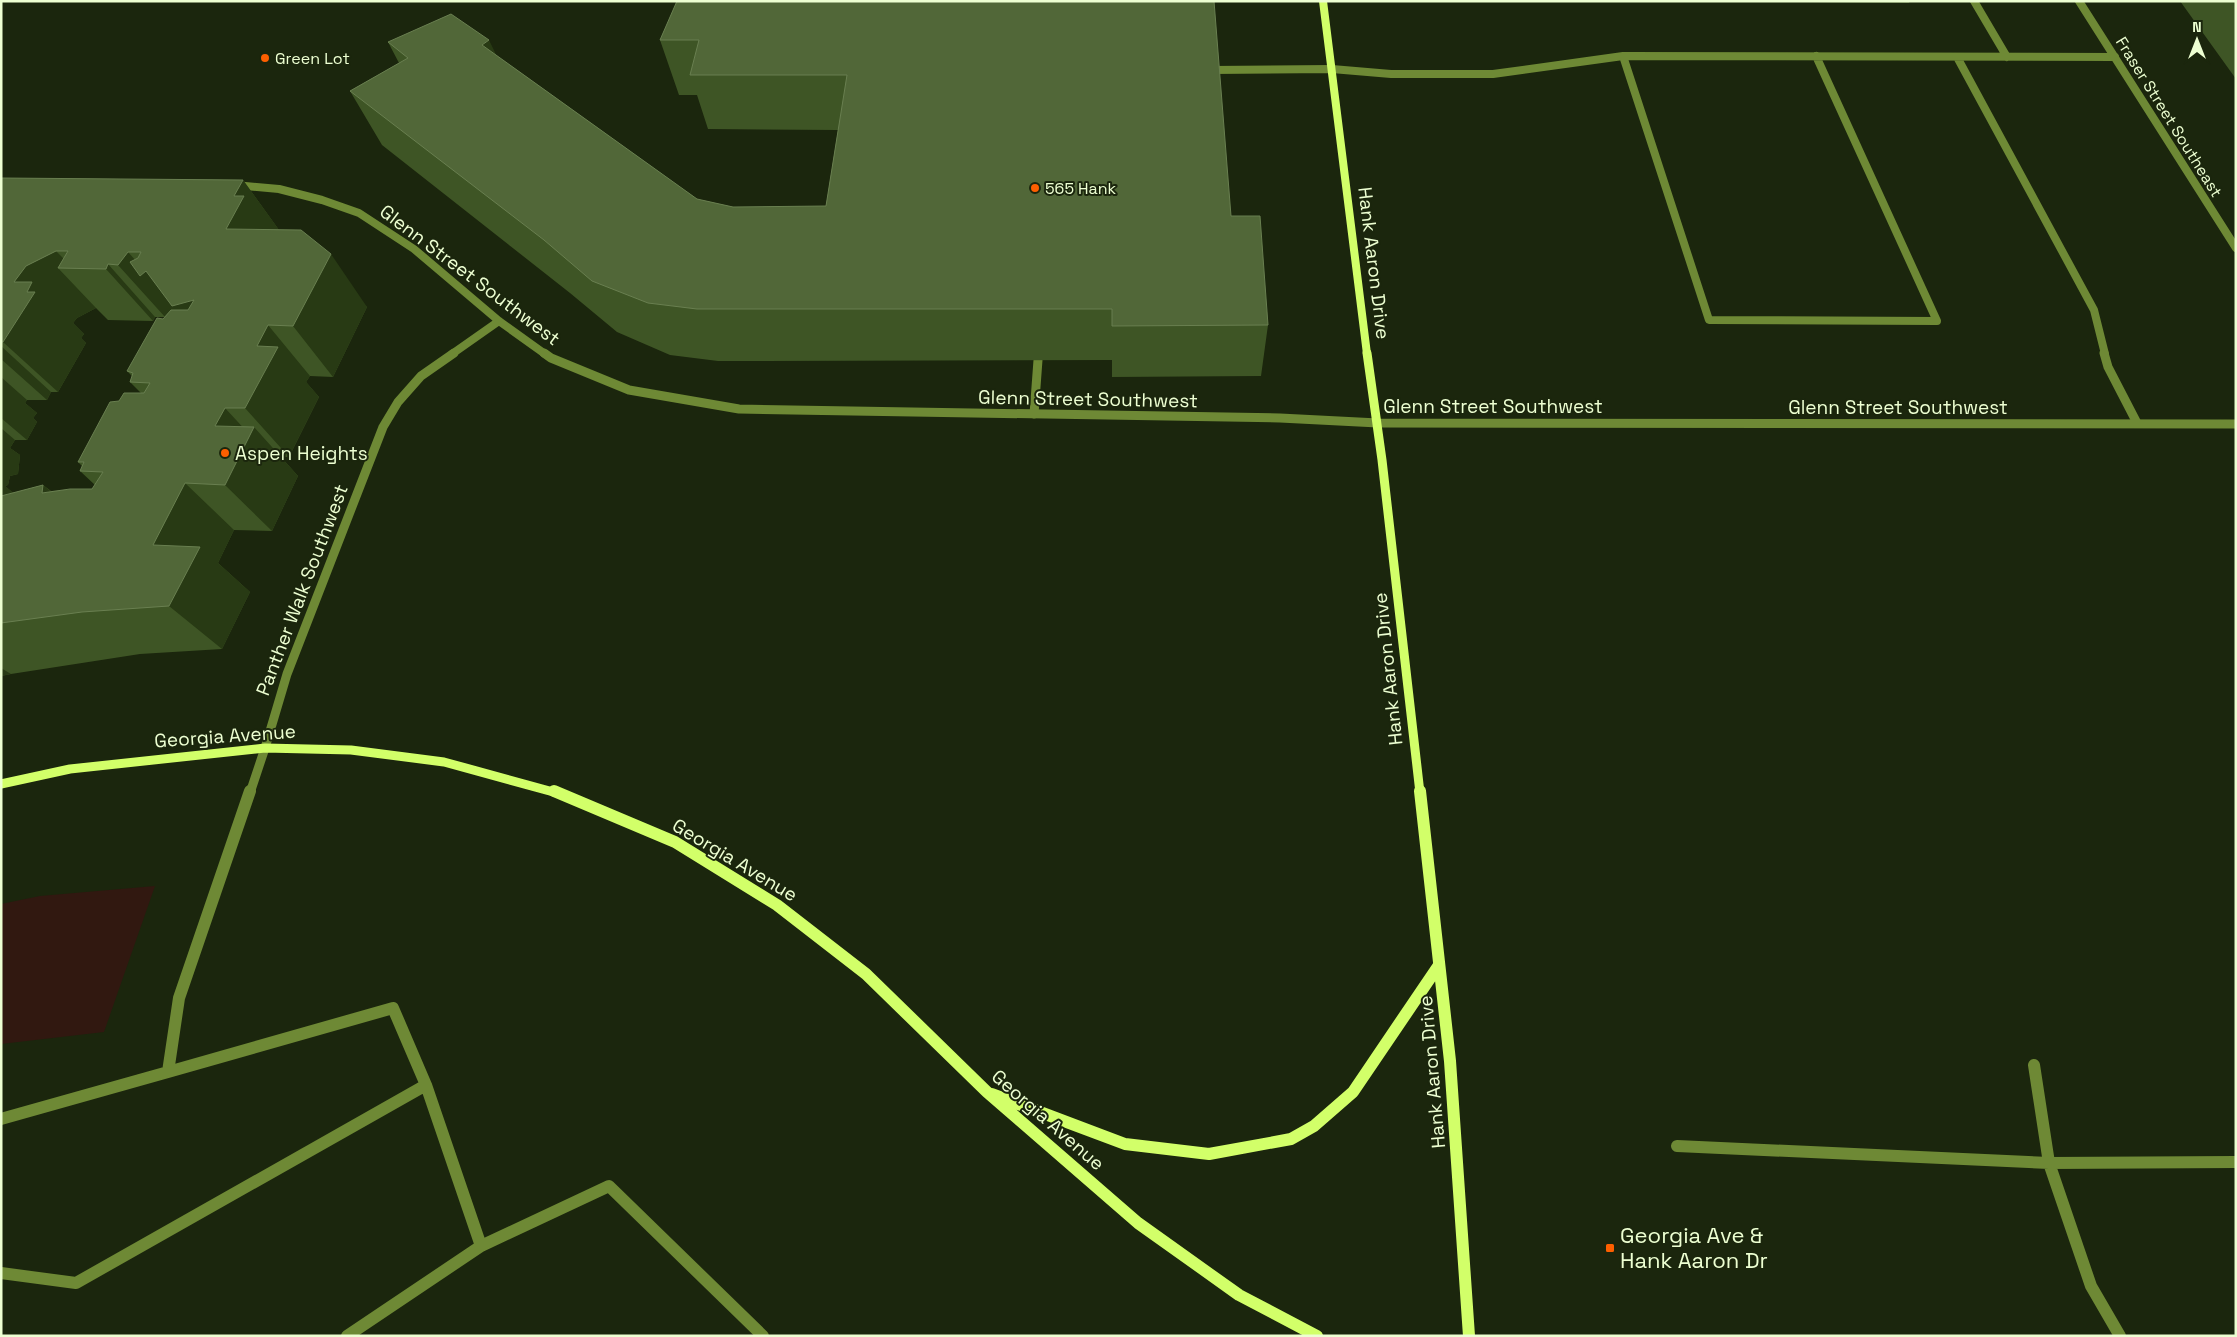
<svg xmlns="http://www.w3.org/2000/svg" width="2237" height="1337" font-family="'Space Grotesk',sans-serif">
  <rect width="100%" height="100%" fill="#1b260d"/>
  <path fill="#311810" d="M155,886L104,1032L1,1044V904L40,896Z"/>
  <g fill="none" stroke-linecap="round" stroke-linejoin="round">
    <path stroke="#6e8935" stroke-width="8" d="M1974,1L2007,57
      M1623,56L1709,320L1937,321L1816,56
      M1957,57L2094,310L2105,354
      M1211,70L1332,69L1391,74H1493L1623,56L2115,57"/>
    <path stroke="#6e8935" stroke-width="9" d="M2104,353L2108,367L2137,423
      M1034,414L1038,360
      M250,793L265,748"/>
    <path stroke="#6e8935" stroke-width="12" d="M2034,1065L2049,1163L2091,1286L2120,1336
      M168,1072L393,1008L426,1085L481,1246L347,1336
      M1,1119L168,1072L179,998L250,791
      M1677,1146L2049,1163L2236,1162
      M481,1246L609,1186L763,1336
      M1,1273L76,1283L426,1085"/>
    <path stroke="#6e8935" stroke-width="8" d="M2079,1L2236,248
      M235,185L279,189L322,200L359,213L414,249L499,321L545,354
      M452,354L499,321"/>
    <path stroke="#6e8935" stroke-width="9" d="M544,353L551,358L629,390L739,409L1280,418L1378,423L2236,424
      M265,748L287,674L383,427L398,402L421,376L454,353"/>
    <path stroke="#d2ff69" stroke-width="8" d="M1323,1L1367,354"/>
    <path stroke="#d2ff69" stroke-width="9" d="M1367,353L1382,460L1420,793
      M1,784L70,769L265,748L351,750L444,762L557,793"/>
    <path stroke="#d2ff69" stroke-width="12" d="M554,791L675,842L777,905L866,974L987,1092L1138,1223L1239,1295L1317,1336
      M1420,791L1450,1061L1469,1336
      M992,1094L1125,1144L1209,1154L1291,1139L1314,1126L1353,1092L1439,965"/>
  </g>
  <path fill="#3e5525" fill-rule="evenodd" d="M677,1L1231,216L1268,325L1261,376L1112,377V360L718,361L670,355L617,332L570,293L382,145L350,91L399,63L388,42L497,56L697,199L733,207L826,206L838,130L708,129L697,95H679L660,40Z
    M1683,1H1910L1909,3Z
    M2180,1H2236V79Z
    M1,178L243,180L279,230L367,307L333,377L310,376L306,382L319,397L289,457H281L298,476L272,531L234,530L218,563L250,592L222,649L140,654L11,674L1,676ZM96,308L108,320L153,321L155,317H165L170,310L171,311L163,319L127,371L132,376L130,382L141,393L119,401L78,462L82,466L80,471L95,485L92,489L51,491L43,485L13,493L5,486L8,485L10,476L18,474L20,455L10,448L15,440H27L37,422L33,418L37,413L25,403L27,400H47L51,392H58L86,343L81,338L84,334L73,323L77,318Z"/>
  <path fill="#283a14" d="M489,40L515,94L482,45Z
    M243,180L282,234L226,229L234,196Z
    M56,251L73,268H58L96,308L77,318L73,323L84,334L81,338L86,343L58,392L3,342L14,282L26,266Z
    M128,252L146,272L194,300L186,328L170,310L165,317L118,265Z
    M331,254L367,307L333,377L293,326Z
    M108,264L155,317L153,321L106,269Z
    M268,325L310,376L306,382L319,397L289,457L245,408L257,346Z
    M1,346L51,392L47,400L1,359Z
    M1,377L27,400L25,403L37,413L33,418L37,422L27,440L1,418Z
    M225,408L250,435L254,427L298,476L272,531L225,485L215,426Z
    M1,428L15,440L10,448L20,455L18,474L10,476L8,485L5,486L15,494L1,543Z
    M185,483L234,530L218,563L250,592L222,649L169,606L153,545Z
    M43,485L100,532L42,493Z
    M1,668L11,674L1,676Z"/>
  <path fill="#516738" stroke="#697f50" d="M677,1H1214L1231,216H1260L1268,325L1112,326V309H697L648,303L592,281L544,240L350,91L408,58L388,42L451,14L489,40L482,45L697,199L733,207L826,206L847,75H690L699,40H660Z
    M1,178L243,180L234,196H244L226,229L301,230L331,254L293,326L268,325L257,346L278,347L245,408H225L215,426L254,427L225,485L185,483L153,545L200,547L169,606L82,612L1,623V496L43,485L42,493L70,489H92L103,472L80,471L84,462H78L110,402L119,401L124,393H144L150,383L130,382L133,373L127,371L157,318L163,319L171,310H188L194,300L172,306L146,271L140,276L130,262L138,258L141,252H128L118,265L108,264L106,269L58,268L68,251H56L26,266L14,282H32L27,292H35L3,342H1Z"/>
  <g fill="#fd5f00" stroke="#1b260d" stroke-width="2">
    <circle cx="265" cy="58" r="5"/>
    <circle cx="1035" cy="188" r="5"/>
    <circle cx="225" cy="453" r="5"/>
    <rect x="1605" y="1243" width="10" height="10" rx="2.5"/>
  </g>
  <g text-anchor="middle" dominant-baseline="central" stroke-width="4" stroke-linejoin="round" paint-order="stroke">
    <g font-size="16" fill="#edffd2" stroke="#1b260d" text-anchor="start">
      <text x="275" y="58">Green Lot</text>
      <text x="1045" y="188">565 Hank</text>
    </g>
    <g font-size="16" fill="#edffd2" stroke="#1b260d">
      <text transform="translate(2169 117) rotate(58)">Fraser Street Southeast</text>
    </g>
    <g font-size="19" fill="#edffd2" stroke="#1b260d">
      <text transform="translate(1374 263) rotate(83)">Hank Aaron Drive</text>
      <text transform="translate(470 275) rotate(37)">Glenn Street Southwest</text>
      <text transform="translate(1088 399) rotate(1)">Glenn Street Southwest</text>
      <text x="1493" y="406">Glenn Street Southwest</text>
      <text x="1898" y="407">Glenn Street Southwest</text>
      <text transform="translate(302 590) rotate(-69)">Panther Walk Southwest</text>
      <text transform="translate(1388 669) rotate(-96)">Hank Aaron Drive</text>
      <text transform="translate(225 736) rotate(-4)">Georgia Avenue</text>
      <text transform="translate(735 860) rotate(31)">Georgia Avenue</text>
      <text transform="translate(1432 1072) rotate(-95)">Hank Aaron Drive</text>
      <text transform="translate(1048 1120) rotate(41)">Georgia Avenue</text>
    </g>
    <g font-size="19" fill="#edffd2" stroke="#1b260d" text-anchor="start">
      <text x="235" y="453">Aspen Heights</text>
    </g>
    <g font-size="22" fill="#edffd2" stroke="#1b260d" text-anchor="start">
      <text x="1620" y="1235">Georgia Ave &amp;<tspan x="1620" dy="25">Hank Aaron Dr</tspan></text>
    </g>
  </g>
  <rect width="2237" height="1337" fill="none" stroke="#edffd2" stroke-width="5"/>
  <g transform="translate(2197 40)" stroke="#1b260d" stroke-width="4" paint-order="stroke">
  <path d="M0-4L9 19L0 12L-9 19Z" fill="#edffd2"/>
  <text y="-8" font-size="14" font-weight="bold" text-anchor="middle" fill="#edffd2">N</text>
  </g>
</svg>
